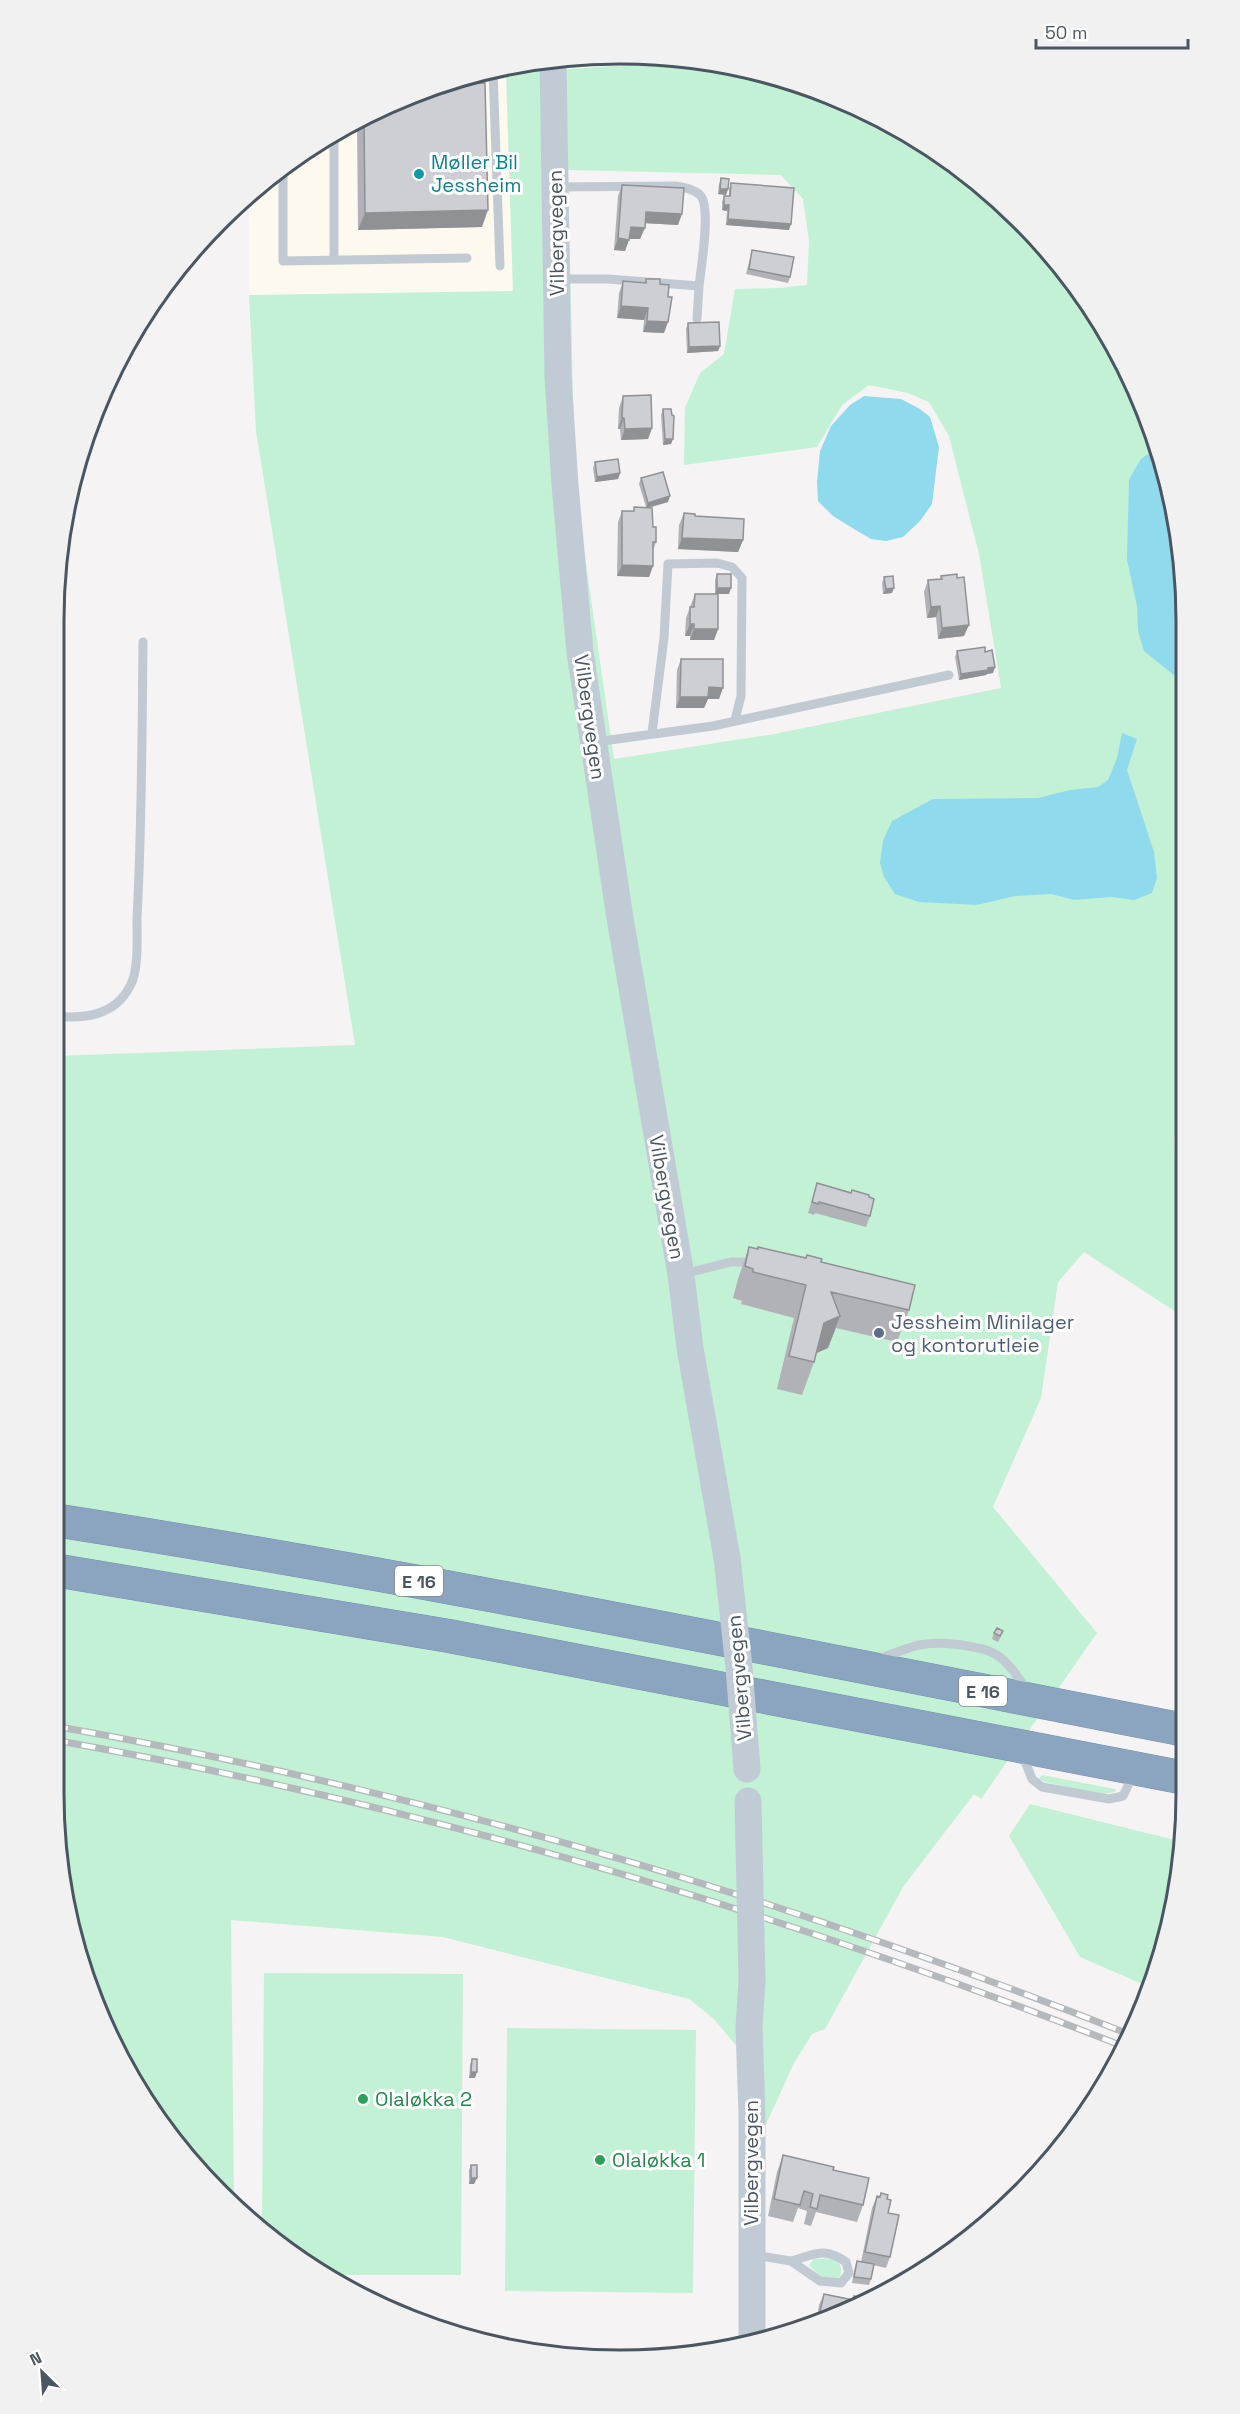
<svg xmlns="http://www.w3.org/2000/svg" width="1240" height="2414" font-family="'Space Grotesk',sans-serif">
  <rect width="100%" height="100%" fill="#f5f3f3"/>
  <path fill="#fdf9ef" d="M657,55L692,61L506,73L513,291L249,295V193L337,130L438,84L546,59Z"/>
  <path fill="#c3f1d5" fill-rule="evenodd" d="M692,61L766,73L870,112L965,171L1069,276L1143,404L1170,505L1169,628L1181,638L1183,1124L1174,1138L1182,1316L1084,1252L1058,1282L1041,1398L993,1507L1097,1633L981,1799L974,1794L903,1887L825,2029L812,2034L794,2063L751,2157L739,2049L714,2019L689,1999L443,1937L231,1920L234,2198L171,2139L84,1976L54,1794L55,1056L355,1045L256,431L249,295L513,291L506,73ZM568,170L781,175L803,199L809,241L807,285L779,288L735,289L724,354L700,373L685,408L684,465L817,447L842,405L869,385L908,393L929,402L949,436L979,554L1001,688L774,734L614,759L575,487Z
    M1042,1775L1115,1789L1116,1791C1104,1799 1060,1785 1045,1782L1039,1779Z
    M1030,1804L1183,1842L1167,1940L1149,1987L1080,1957L1009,1836Z
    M264,1973L463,1974L461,2275H324L306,2265L262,2224Z
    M507,2028L696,2030L693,2293L505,2291Z
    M833,2258C841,2263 844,2271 838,2279L824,2280L809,2265L814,2259Z"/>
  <path fill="#90daee" d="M864,396L901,399L920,409L930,417L939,447L932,504L920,521L903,537L886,541L871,539L854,529L833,516L818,501L817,482L820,451L831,426L850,405Z
    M1155,449L1181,546V671L1175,676L1144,651L1138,631L1137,606L1127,560L1129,479L1141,459Z
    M1122,733L1137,739L1127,770L1154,852L1157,878L1152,893L1134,900L1111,897L1074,900L1051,894L1015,896L977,905L919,902L895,894L884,877L880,863L883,841L892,821L933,799L1038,798L1070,790L1098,787L1108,780L1117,758Z"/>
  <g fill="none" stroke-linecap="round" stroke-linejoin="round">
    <defs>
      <path id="motorway" d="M54,1520C433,1579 808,1657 1185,1730
        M54,1570L449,1636L1185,1778"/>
    </defs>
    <use href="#motorway" stroke="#7690ad" stroke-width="34"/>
    <path stroke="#c1cad2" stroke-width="9" d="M493,71L500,266
      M283,169V261L467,258
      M558,187L675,186C683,187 695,189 701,196C711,210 701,268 699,286
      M334,260V132
      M558,279H608L699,286L697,319
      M652,733L664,638L668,564L717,563L732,567L742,578L741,696L735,720
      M595,742L713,726L949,675
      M55,1016C84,1019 115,1016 130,986C139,971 137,936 137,918C142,826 142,734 143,642
      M683,1274L731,1262H755
      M877,1660C913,1645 928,1639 968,1646C977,1648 987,1649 995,1654C1008,1661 1017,1676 1026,1689
      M1022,1754L1032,1779L1042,1787L1109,1799L1123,1796L1134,1773
      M754,2255L791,2261L820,2281L841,2283L849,2273L846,2262C824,2246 814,2255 791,2261"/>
    <path stroke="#c1cbd6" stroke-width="27" d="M553,59L558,377L565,485L580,652L620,918L681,1275L690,1348L727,1558
      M752,1980L749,2027L752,2115V2337"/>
    <use href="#motorway" stroke="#8ba5c1" stroke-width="33"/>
    <defs>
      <path id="rail" d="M54,1726C423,1791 783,1897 1131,2035
        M54,1740C421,1805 779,1911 1125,2047"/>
    </defs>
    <use href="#rail" stroke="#b5b8bd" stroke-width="7"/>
    <use href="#rail" stroke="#fff" stroke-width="4.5" stroke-dasharray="14" stroke-linecap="butt"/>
    <path stroke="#c1cbd6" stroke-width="27" d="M727,1558L739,1667L747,1769
      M748,1801L752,1980"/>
  </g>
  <path fill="#b0b2b7" d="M438,84L482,227L358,230L357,121Z
    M721,178L728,189L726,195L718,194L719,184Z
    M731,183L789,230L726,225L727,211L722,210V202L724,196H729V189Z
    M622,185L678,225L645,223L640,239H629L625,251L614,250L618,196Z
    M752,250L790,277L788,283L746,274Z
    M646,279L660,284L664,333L643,332L644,320L617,318L619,293L623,281L645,283Z
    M688,323L720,346L718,351L687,353L686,329Z
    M623,396L652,428L648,439L621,440L620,429H618L619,408Z
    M663,409L671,444L663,445L661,415Z
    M595,462L620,473L618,479L595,482L593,468Z
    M641,478L668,502L649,508L656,542L653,551V566L649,577L617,576L618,522L622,511H633L634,507H646L639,484Z
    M684,513L695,516L743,540L738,552L678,549L679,525Z
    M717,574L729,594H715V580Z
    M941,576L964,636L938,639L936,617L927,618L924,592L928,580L940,579Z
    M884,577L892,593L883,594L882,583Z
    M695,594L718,629L714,640H690V636H685L686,618Z
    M957,651L985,652L993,673L987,674L986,675L959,680L955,657Z
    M681,659L719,699H708L704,708H676L677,670Z
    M817,1183L869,1197L870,1216L866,1227L815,1213L814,1215L808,1213Z
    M749,1247L821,1262L909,1310L897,1342L836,1328L828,1348L816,1353L814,1362L802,1395L777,1389L794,1318L741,1304L742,1301L733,1298L738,1279Z
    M994,1633L1001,1636L998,1642L992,1639Z
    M472,2059L475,2078H469L470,2065Z
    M783,2155L863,2205L857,2222L816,2212L811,2226L804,2224L807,2211L798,2208L793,2222L768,2216L777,2172Z
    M471,2165L474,2184H469V2170Z
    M881,2193L887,2199L890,2257L886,2268L873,2265L871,2279L869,2285L852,2283L855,2267L857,2261L861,2262L872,2208L877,2196L879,2197Z
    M824,2294L868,2302L817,2318L819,2305Z"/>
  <path fill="#909195" d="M720,189H728L726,195L718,194Z
    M724,205H729L727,211L722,210Z
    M488,210L482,227L358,230L365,213Z
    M646,212L682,214L678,225L642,223Z
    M728,219L791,224L789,230L726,225Z
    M631,227L645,228L640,239H627Z
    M618,238L629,240L625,251L614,250Z
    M621,306L648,308L644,320L617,318Z
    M647,321L668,322L664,333L643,332Z
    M720,346L718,351L687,353L689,347Z
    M622,418H624L620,429H618Z
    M652,428L648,439L621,440L625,429Z
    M665,439H673L671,444L663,445Z
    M620,473L618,479L595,482L597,477Z
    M670,496L668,502L646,508L648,503Z
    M682,538L743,540L738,552L678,549Z
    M622,565L653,566L649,577L617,576Z
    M717,588H731L729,594H715Z
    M894,588L892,593L883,594L886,589Z
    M940,606L936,617L927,618L931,607Z
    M690,624H694L690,636H685Z
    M969,625L964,636L938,639L942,628Z
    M694,629H718L714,640H690Z
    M995,667L993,673L987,674L986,675L959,680L961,674Z
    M709,687L723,688L719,699H708L704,708H676L680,697Z
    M840,1316L828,1348L812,1355L824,1323Z
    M471,2072H477L475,2078H469Z
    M471,2178H477L474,2184H469Z"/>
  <path fill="#cdcfd5" stroke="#909195" stroke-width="1.5" d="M485,83L488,210L365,213L364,118L438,84Z
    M721,178L729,179L728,189H720Z
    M731,183L794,188L791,224L728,219L729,205H724V196H730Z
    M622,185L684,188L682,214L646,212L645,228L631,227L629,240L618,238Z
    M752,250L794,257L790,277L749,269Z
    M646,279H660V284L669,285L668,297H672L668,322L647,321L648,308L621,306L623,281L646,283Z
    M719,322L720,346L689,347L688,323Z
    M651,395L652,428L625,429L624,418H622L623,396Z
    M663,409H671L672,415L674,416L673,439H665Z
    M618,459L620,473L597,477L595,462Z
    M663,472L670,496L648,503L641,478Z
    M634,507L652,508L653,527H656V542H653V566L622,565V511H634Z
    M684,513L695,514V516L744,519L743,540L682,538Z
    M717,574H731V588H717Z
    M957,574V578L964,577L969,625L942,628L940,606L931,607L928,580L942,579L941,576Z
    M893,576L894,588L886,589L884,577Z
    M695,594H718V629H694V624H690V607H694Z
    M985,647V652L992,650L995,667L988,668V670L961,674L957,651Z
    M681,659H723V688L709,687L708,697H680Z
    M817,1183L851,1193L852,1190L869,1195V1197L874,1199L870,1216L819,1202L818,1204L812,1202Z
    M749,1247L758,1249V1247L806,1258L807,1255L822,1259L821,1262L915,1285L909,1310L831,1292L840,1316L824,1323L814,1362L789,1356L806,1285L753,1272V1269L745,1266Z
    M997,1628L1003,1631L1000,1636L994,1633Z
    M472,2059H477V2072H471Z
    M783,2155L834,2167L833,2170L869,2178L863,2205L820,2195L817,2209L810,2207L813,2194L804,2191L800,2205L774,2199Z
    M471,2165H477V2178H471Z
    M881,2193L888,2195L887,2199L891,2200L888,2213L899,2215L890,2257L865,2252L877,2196L880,2197Z
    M857,2261L874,2264L871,2279L854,2277Z
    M824,2294L853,2300L854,2296L869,2299L868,2302L820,2317L819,2316Z"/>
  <circle fill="#0f9aa8" stroke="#fff" stroke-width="2" cx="419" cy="174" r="6"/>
  <circle fill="#5c6f8a" stroke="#fff" stroke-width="2" cx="879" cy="1333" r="6"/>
  <g fill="#2e9e5b" stroke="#fff" stroke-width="2">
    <circle cx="363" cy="2099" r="6"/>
    <circle cx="600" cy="2160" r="6"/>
  </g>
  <g text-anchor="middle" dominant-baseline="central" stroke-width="6" stroke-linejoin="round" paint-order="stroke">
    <g fill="#fff" stroke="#808990" stroke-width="1.5">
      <rect x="395" y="1566" width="48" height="30" rx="4.5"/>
      <rect x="959" y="1676" width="48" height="30" rx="4.5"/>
    </g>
    <g font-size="18" font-weight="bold" fill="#4a5661">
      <text x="419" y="1581">E 16</text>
      <text x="983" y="1691">E 16</text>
    </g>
    <g font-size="20" fill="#0d838f" stroke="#fff" text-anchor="start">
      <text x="431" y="162">Møller Bil<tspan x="431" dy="23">Jessheim</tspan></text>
    </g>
    <g font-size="20" fill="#4a5661" stroke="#fff">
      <text transform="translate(556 233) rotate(-91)">Vilbergvegen</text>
      <text transform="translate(590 717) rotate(82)">Vilbergvegen</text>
      <text transform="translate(667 1197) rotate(80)">Vilbergvegen</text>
      <text transform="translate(739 1678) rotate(-95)">Vilbergvegen</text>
      <text transform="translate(751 2163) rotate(-90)">Vilbergvegen</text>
    </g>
    <g font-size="20" fill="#4e5e75" stroke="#fff" text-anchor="start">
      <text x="891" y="1322">Jessheim Minilager<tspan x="891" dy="23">og kontorutleie</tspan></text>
    </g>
    <g font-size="20" fill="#27864d" stroke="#fff" text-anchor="start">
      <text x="375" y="2099">Olaløkka 2</text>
      <text x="612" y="2160">Olaløkka 1</text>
    </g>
  </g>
  <path d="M0 0H1240V2414H0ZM620 64H620A556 556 0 0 1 1176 620V1794A556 556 0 0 1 620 2350H620A556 556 0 0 1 64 1794V620A556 556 0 0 1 620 64Z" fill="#f1f1f2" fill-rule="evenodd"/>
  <path fill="none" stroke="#4a5661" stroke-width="3" d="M620 64H620A556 556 0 0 1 1176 620V1794A556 556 0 0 1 620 2350H620A556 556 0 0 1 64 1794V620A556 556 0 0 1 620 64Z"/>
  <g transform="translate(42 2372) rotate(335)" stroke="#ffffff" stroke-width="4.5" paint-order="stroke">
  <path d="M0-4.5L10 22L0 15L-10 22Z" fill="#4a5661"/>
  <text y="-9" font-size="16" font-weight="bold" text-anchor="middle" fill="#4a5661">N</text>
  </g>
  <path d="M1036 39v9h152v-9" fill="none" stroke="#4a5661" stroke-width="3"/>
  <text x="1045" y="39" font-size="18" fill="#4a5661" stroke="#ffffff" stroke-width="4.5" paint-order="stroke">50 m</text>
</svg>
